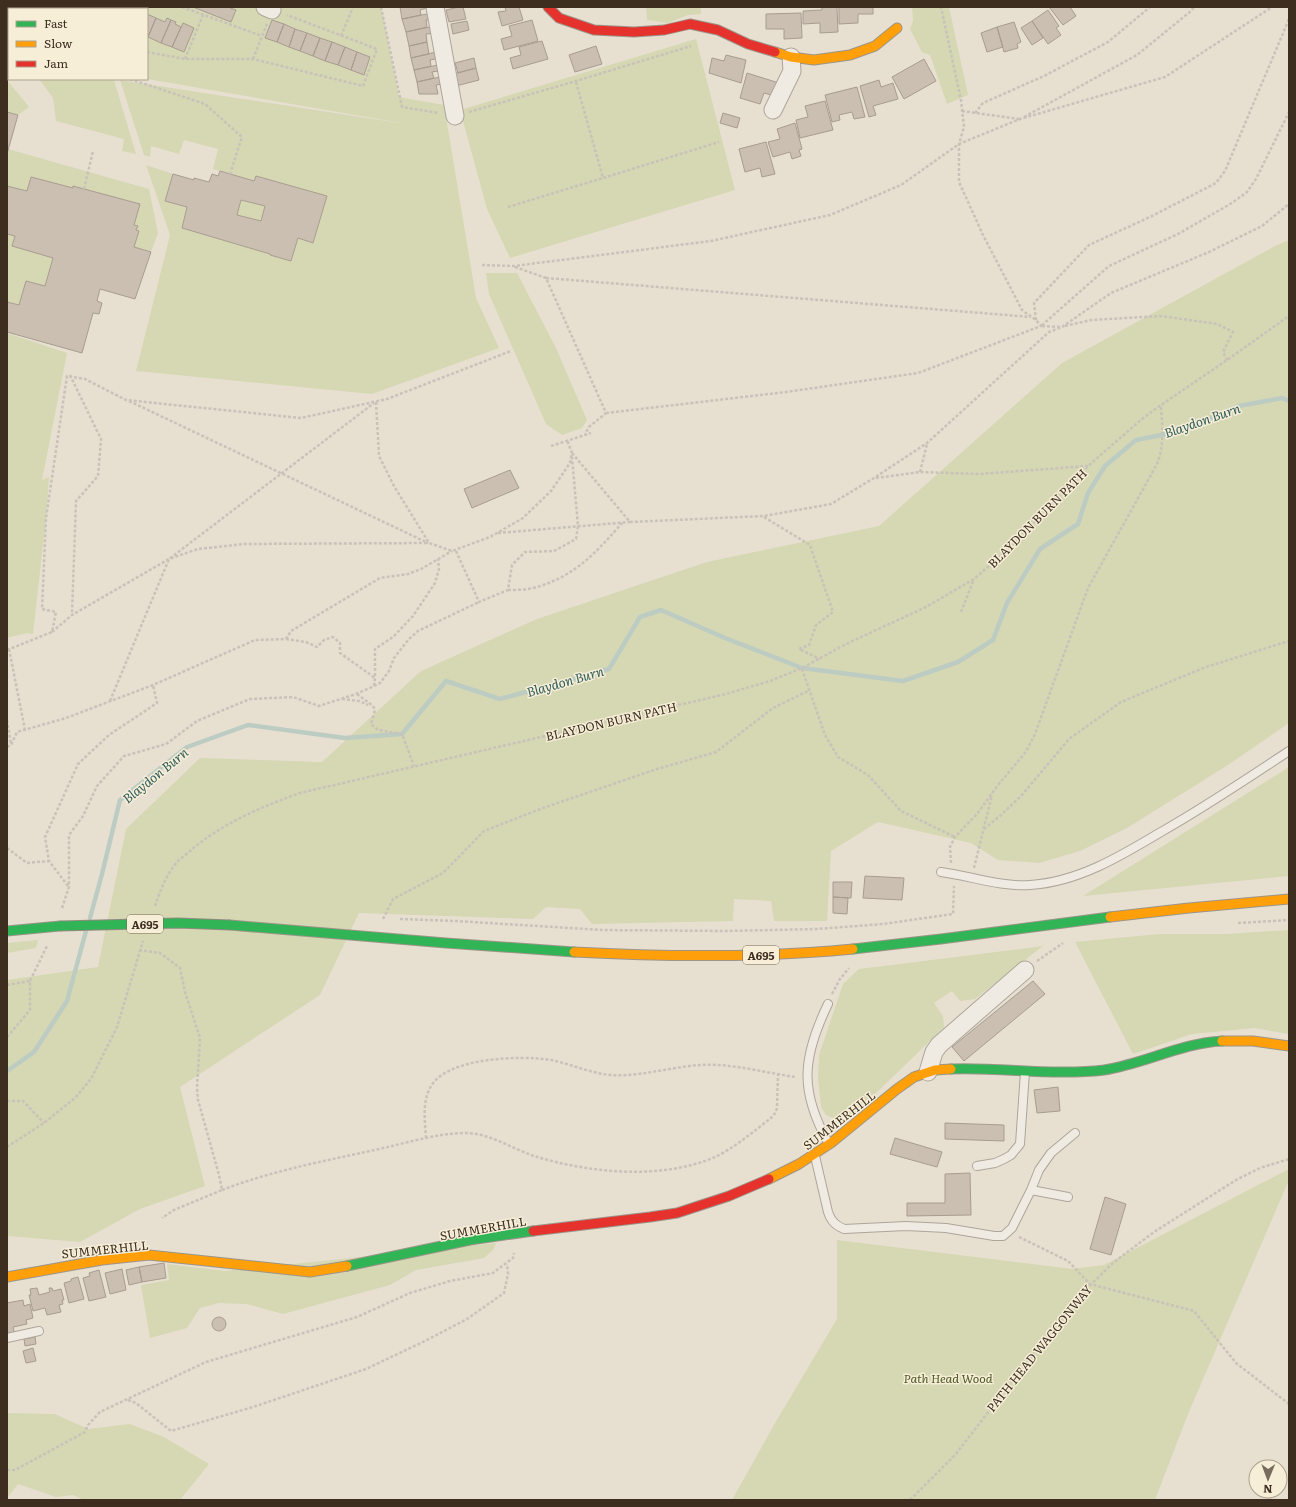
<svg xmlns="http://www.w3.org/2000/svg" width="1296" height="1507" font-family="Literata,serif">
  <rect width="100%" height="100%" fill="#e7e0d1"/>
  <path fill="#d6d7b3" d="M55,7H381L399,97L444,105L476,298L499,348L372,394L136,371L170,235L146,165L173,174L165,200L187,207L182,228L270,254V255L291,261L298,238L313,243L327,196L256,176L254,181L213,169L218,149L184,140L179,154L151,146L150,157L144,155L120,80L413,125L147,79V9H56Z
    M646,7H701V14L688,15L668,23L647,20Z
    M912,7H949L968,95L947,104L930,55L922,52L910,29L913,21Z
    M696,39L735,190L510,258L487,209L460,110Z
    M39,79H103L114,80L136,154L122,151L124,139L56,121L53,98Z
    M7,80L29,107L18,115L7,112Z
    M8,149L149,189L158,233L151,252L134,247L139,231L137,230L132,248L72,188L31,177L27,191L7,186V154Z
    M241,200L265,206L261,221L237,215Z
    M7,234L15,236L12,246L53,258L45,286L26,281L19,305L7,302Z
    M1289,240V723L1228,765L1127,828L1080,851L1039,863L998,860L971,843L878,822L831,851L827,921H774L771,901L734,899L733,921L592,924L580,909L546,907L533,919L359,913L320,995L180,1087L205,1186L140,1209L80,1242L7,1236V980L98,967L126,829L200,758L322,762L421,671L537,619L707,562L879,526L1062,363L1275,246Z
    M486,273H517L556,348L587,420L582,428L562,435L546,424L489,294Z
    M7,333L67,353L42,480L49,477L46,518L33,634L27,633L7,638Z
    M1289,767V876L1083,896Z
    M1289,930V1034L1255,1028L1192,1034L1133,1054L1075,942L1159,934H1225Z
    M38,940L36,948L7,953V943Z
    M1043,946L975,999L960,1001L952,991L934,1003L943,1016L944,1027L899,1071L855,1113L843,1117L833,1118L826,1115L821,1107L818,1079L819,1055L843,984L859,969Z
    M1289,1169V1180L1188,1414L1155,1500H732L775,1423L837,1319V1240L1072,1269L1104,1265Z
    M496,1243L493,1250L484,1258L416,1270L390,1285L283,1314L247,1304L219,1303L200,1308L187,1328L150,1338L141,1285L169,1280L167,1264L225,1271Z
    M7,1413L55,1414L88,1429L130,1424L164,1437L209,1464L180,1500H84L73,1495L56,1497L18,1484L7,1498Z"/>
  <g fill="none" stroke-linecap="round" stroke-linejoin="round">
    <path stroke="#bcccc2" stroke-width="4.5" d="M90,918L102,874L120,800L187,747L248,725L345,738L402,734L446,681L500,699L609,669L640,617L661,610L725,638L802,668L903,681L958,662L993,640L1007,603L1040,549L1078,524L1088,493L1105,466L1136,440L1177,432L1239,406L1282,398L1289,401
      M7,1071L34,1052L67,1001L86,931"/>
  </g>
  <path fill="#cbbfb2" stroke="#a89c90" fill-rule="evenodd" d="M193,7H228L236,10L231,22Z
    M400,7H431L420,10L421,15L402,19Z
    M459,7H463L466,19L449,22L446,10Z
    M505,7H519L523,20L502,26L498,12L506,11Z
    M822,7H837L838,32L820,33V23L803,24V11L822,10Z
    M839,7H873V14H858V23L839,24Z
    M1049,7H1070L1076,16L1063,25Z
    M1048,10L1059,26L1056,28L1061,35L1048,44L1032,21Z
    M432,13L433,19L426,20L427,27L406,32L402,19Z
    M801,13L802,38L784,39V29H766V14Z
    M147,14L156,18L148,37H147Z
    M156,18L165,22L167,18L171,20L161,43L148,37Z
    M171,20L176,22L175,24L181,27L172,47L161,43Z
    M272,20L284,24L277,42L265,38Z
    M532,20L538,41L504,50L501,39L512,36L509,26Z
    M467,21L469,30L453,34L451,24Z
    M1032,21L1043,38L1032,45L1021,28Z
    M1014,22L1021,42L1017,44L1018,48L1004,52L997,27Z
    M183,23L194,28L184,52L172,47Z
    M284,24L295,29L289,47L277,42Z
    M435,26L436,33L426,34L427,42L409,46L406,32Z
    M997,27L1003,47L987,52L981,33Z
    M295,29L307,33L300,51L289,47Z
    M307,33L320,38L313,56L300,51Z
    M320,38L332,42L325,61L313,56Z
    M542,41L548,59L513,69L510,58L521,55L519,47Z
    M332,42L345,47L338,65L325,61Z
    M427,42L429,54L411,58L409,46Z
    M596,46L602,64L575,72L569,55Z
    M345,47L357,52L351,70L338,65Z
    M440,51L441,58L430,60L431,66L414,70L411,58Z
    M357,52L370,57L364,75L351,70Z
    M726,55L746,60L741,83L709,73L712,58L724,61Z
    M474,58L476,68L458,73L455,63Z
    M924,59L936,81L904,99L892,77Z
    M443,64L444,70L432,72L434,78L417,82L414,70Z
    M476,68L479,80L456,86L453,74Z
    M747,73L779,83L775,96L764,93L760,104L740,98Z
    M440,77L442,84L436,85L438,94H419L417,82Z
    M879,80L881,87L893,83L898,99L873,106L876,115L869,117L860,86Z
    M857,87L865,117L854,119L852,112L839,115L840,120L832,122L825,95Z
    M825,101L833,130L800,138L796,120L808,117L805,106Z
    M7,112L18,115L7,154Z
    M723,113L740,118L737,128L720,123Z
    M795,123L802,149L799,150L801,156L792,159L790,152L773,157L768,142L780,139L777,129Z
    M766,142L775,174L762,177L760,168L745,172L739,149Z
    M220,171L254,181L256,176L327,196L313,243L298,238L291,261L270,255V254L182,228L187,207L165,201L173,174L194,180V178L209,182L212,174L218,176ZM241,200L265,206L261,221L237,215Z
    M31,177L73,188V186L140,204L134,225L138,226L136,230L139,231L134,247L151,252L135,299L100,289L97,301L102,303L99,314L93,313L82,353L7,332V302L19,305L26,281L45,286L53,258L12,246L15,236L7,234V186L27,191Z
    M510,470L519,488L472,508L464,489Z
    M865,876L904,878L902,900L863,898Z
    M833,882H852L851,898L833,897Z
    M833,897L848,898L847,914L833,913Z
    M1033,981L1045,994L964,1061L952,1047Z
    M1058,1087L1060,1111L1037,1113L1034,1090Z
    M945,1123L1004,1125V1141L945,1139Z
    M895,1138L942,1152L937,1167L890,1154Z
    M970,1173L971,1215L907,1216V1203H945V1174Z
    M1105,1197L1126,1204L1111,1255L1090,1249Z
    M164,1263L166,1278L142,1282L139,1267Z
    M139,1267L142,1282L129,1285L126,1270Z
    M122,1269L126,1290L110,1294L105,1273Z
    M99,1270L106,1297L89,1301L83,1278L90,1276L89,1273Z
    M78,1277L84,1299L69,1303L64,1283L71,1281V1279Z
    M37,1288L39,1295L50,1292L49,1288H52L53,1291L61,1289L64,1300H62L63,1304L59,1305L61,1312L47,1315L45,1308L33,1311L29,1295H31L30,1289Z
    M23,1300L24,1306L30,1304L33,1318L26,1320L27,1324L13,1327L15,1335L7,1337V1303Z
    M212 1324a7 7 0 1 1 14 0a7 7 0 1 1-14 0Z
    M35,1337L36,1344L25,1346L24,1339Z
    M33,1348L36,1361L26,1363L23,1351Z"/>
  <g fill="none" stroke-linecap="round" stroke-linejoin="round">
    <defs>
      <path id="lane" d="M7,15L9,27
        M941,872C971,876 1000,887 1030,885C1078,882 1121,856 1161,832C1205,807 1247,779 1289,751
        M828,1004C802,1058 799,1091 829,1144
        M815,1156L828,1212C831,1221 835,1225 844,1229L906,1226L946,1228L994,1236H1003L1012,1228L1031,1190L1068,1197
        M977,1166L995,1163L1004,1159L1011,1155L1020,1144L1025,1072
        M1031,1190L1039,1170L1051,1153L1075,1133
        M7,1338L39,1331"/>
      <path id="street" d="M265,7L272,10
        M435,7L455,116
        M7,40L9,39
        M773,110L792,71L791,57
        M928,1072L934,1052L939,1045L1025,970"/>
      <path id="fast" d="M230,925L446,943L574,952
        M7,931L60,926
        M853,949L941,939L1110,917
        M951,1069C1002,1067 1054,1076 1104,1070C1144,1064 1181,1043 1222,1041
        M347,1266L470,1240L533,1231"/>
      <path id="slow" d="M775,52L791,57L814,60L850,55L875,46L897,28
        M1110,917L1189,908L1289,899
        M574,952C668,957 760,958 853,949
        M1222,1041H1253L1289,1046
        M769,1179L799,1164L831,1143L897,1089L914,1077L935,1070L951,1069
        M7,1277L102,1260L149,1255L310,1272L347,1266"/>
      <path id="jam" d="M548,7L559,18L594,30L634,32L664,30L690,24L718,30L748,44L775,52
        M533,1231L650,1217L677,1213L729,1196L769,1179"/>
    </defs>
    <use href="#lane" stroke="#ada599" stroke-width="10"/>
    <use href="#street" stroke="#ada599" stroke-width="19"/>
    <use href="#fast" stroke="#9c958a" stroke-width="11"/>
    <use href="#slow" stroke="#9c958a" stroke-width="11"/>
    <use href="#jam" stroke="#9c958a" stroke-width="11"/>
    <path stroke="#c8c2b9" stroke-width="2.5" stroke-dasharray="3 2" stroke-linecap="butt" d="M56,7V9
      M182,7L262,36
      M381,7L402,107L439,113
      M341,36L353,7
      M147,52L185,59H253L363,86L377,49L287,15
      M185,59L203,15
      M253,59L267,24
      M130,79L205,104L242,137L230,174
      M576,82L603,178L719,142
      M962,111L1019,119
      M469,112L576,81L691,46
      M975,113L983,103L1044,76L1108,42L1150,7
      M1024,117L1137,55L1191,11L1194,7
      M84,189L93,151
      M508,207L603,178
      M482,265L514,266L711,241L830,215L901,185L959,144L1020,119L1165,77L1272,7
      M515,267L546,278L606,413L589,427L585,434
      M546,278L1031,317
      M1036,320L1034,303L1089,245L1152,216L1216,183L1225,171L1289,19
      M1065,326L1091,320L1161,316L1217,324L1233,332L1223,352L1227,360
      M1060,327L1041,326L1109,266L1178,234L1232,203L1247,192L1256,179L1289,112
      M70,375L101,439L98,476L76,501L72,614
      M129,401L428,543
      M376,402L379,456L394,486L429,543L452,551L490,537L497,533L523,518L551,491L570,463L572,453L567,440
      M606,413L786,392L918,373L1041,326L1036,320L1022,310L983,235L959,182V144L964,127L961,100L941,7
      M551,446L591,433
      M572,453L630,522L764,516L831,504L874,478L927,443L1049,332L1062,327L1111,293L1209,252L1262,226L1289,204
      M920,472L927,444
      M876,478L920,472L979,474L1088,466
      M764,517L810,545L833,612L816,625L809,645L799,649L820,659
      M498,533L630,522
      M456,551L479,602L508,590L512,565L525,552L554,551L576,539L578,526L572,457
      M508,590C516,590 525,590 533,588C573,578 596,553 622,523
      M961,612L974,579
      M52,632L72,615L169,559L198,549L244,544L429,543
      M286,639L306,642L317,647L324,640L333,637L340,643V653L375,678
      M9,649L25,730
      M7,650L52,632L56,612L42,609L46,518L67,376L85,379L126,400L301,418L387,399L511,351
      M802,669L825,735L838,757L868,775L901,811L955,837
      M374,686L375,678V649L393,637L413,616L435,583L439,569L438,559
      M357,694L373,706L375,710L371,724L378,730L402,734L414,766
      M342,699L359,701L368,705
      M110,701L169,559L374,403
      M7,720L11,744
      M7,747L11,745L17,732L66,718L153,685L255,640L286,639L291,631L380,578L408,574L421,569L452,551
      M984,829L1001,815L1022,795L1069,739L1121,702L1206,667L1289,641
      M7,848L27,863L49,861
      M951,863L950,847L955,837L977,814L998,785L1025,753L1035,734L1088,588L1157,464C1165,444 1162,425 1161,405
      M974,868L992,795
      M68,886L49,861L45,837L78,764L109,735L157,703L153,685
      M155,906C160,891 166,875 177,862C181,858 187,854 191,850C223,823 261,807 300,793L726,694L770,681L802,668L846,644L926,607L974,579L1013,545L1088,466L1142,419L1161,405L1227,360L1289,316
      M62,908L69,887V835L83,816L97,786L124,756L166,744L197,721L250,699L293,697L319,706L356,694L374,686L380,683L389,671L394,658L409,639L418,631L479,602
      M383,919L393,899L443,873L484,831L543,808L657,769L716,752L773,708L810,690
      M400,919L456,921L602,930L726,931L817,929L883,924L953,914L954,886
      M1238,923L1289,920
      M139,950L160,953L180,968L185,992L200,1038L197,1088L198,1100L219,1175L222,1190L174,1210L162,1218
      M1037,961L1063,943
      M7,985L30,981
      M832,994L840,979L849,968
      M7,1037L30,1010V981L47,946
      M7,1101H23L44,1123
      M426,1138C425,1122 422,1103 430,1088C445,1057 522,1055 551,1060C571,1064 590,1073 610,1075C640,1077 670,1067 700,1065C732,1063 765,1073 796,1077
      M7,1147L44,1123L75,1098L91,1079L117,1027L143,941
      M222,1190C274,1170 325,1161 379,1149C407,1143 437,1133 466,1133C490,1133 514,1150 537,1157C591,1173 662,1180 715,1157C734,1148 756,1130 772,1117L776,1112L777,1107L778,1074
      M1019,1237L1068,1261L1090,1284L1194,1311L1236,1363L1289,1404
      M128,1400L136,1403L171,1431L253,1407L366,1369L425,1341L467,1319L504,1293L508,1274L507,1264
      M7,1470H15L85,1432L88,1425L100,1412L206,1362L357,1317L410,1293L450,1281L493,1273L513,1258L514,1253
      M910,1500L955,1455L1075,1300L1114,1262L1154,1232L1236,1180L1260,1168L1289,1159"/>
    <use href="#lane" stroke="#efebe3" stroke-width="8"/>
    <use href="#street" stroke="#efebe3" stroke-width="17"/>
    <use href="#fast" stroke="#30b455" stroke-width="9"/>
    <use href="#slow" stroke="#ff9f0a" stroke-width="9"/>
    <use href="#jam" stroke="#e5322d" stroke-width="9"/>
    <defs>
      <path id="fast-bridge" d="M60,926L178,923L230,925"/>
    </defs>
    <use href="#fast-bridge" stroke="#928b80" stroke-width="11" stroke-linecap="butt"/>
    <use href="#fast-bridge" stroke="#30b455" stroke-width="9"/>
  </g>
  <g text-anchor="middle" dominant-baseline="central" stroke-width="3" stroke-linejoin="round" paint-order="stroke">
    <g fill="#f7eed8" stroke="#756857" stroke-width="1">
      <rect x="127" y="915" width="36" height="18" rx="3"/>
      <rect x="743" y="946" width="36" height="18" rx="3"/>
    </g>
    <g font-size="11" font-weight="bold" fill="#3d2e20">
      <text x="145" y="924">A695</text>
      <text x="761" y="955">A695</text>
    </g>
    <g font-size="12" fill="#3d2e20" stroke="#f7eed8">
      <text transform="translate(1037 518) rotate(-45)">BLAYDON BURN PATH</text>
      <text transform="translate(611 721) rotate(-13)">BLAYDON BURN PATH</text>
      <text transform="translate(839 1120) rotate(-38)">SUMMERHILL</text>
      <text transform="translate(483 1228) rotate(-10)">SUMMERHILL</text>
      <text transform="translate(105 1249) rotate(-6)">SUMMERHILL</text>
      <text transform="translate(1039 1348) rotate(-51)">PATH HEAD WAGGONWAY</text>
    </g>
    <g font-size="12" font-style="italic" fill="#4d5a26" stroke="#f7eed8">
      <text x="948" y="1378">Path Head Wood</text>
    </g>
    <g font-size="13" font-style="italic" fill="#2f5d5a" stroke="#f7eed8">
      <text transform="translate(1202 420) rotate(-19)">Blaydon Burn</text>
      <text transform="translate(565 681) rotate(-16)">Blaydon Burn</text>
      <text transform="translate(155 775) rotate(-39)">Blaydon Burn</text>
    </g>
  </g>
  <rect width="1296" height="1507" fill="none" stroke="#3d2e20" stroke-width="16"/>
  <rect x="8" y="8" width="140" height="72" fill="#f7eed8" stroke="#ada18e"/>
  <rect x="16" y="21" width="20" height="6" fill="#30b455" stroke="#ada18e"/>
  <text x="44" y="28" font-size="12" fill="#3d2e20">Fast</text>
  <rect x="16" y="41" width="20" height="6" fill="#ff9f0a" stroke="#ada18e"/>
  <text x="44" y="48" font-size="12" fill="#3d2e20">Slow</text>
  <rect x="16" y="61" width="20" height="6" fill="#e5322d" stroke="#ada18e"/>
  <text x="44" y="68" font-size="12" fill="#3d2e20">Jam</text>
  <g transform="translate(1268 1479) rotate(181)"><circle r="19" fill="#f7eed8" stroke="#ada18e"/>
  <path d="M0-3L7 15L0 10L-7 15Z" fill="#786c5e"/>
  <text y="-6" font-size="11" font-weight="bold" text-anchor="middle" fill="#3d2e20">N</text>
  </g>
</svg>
